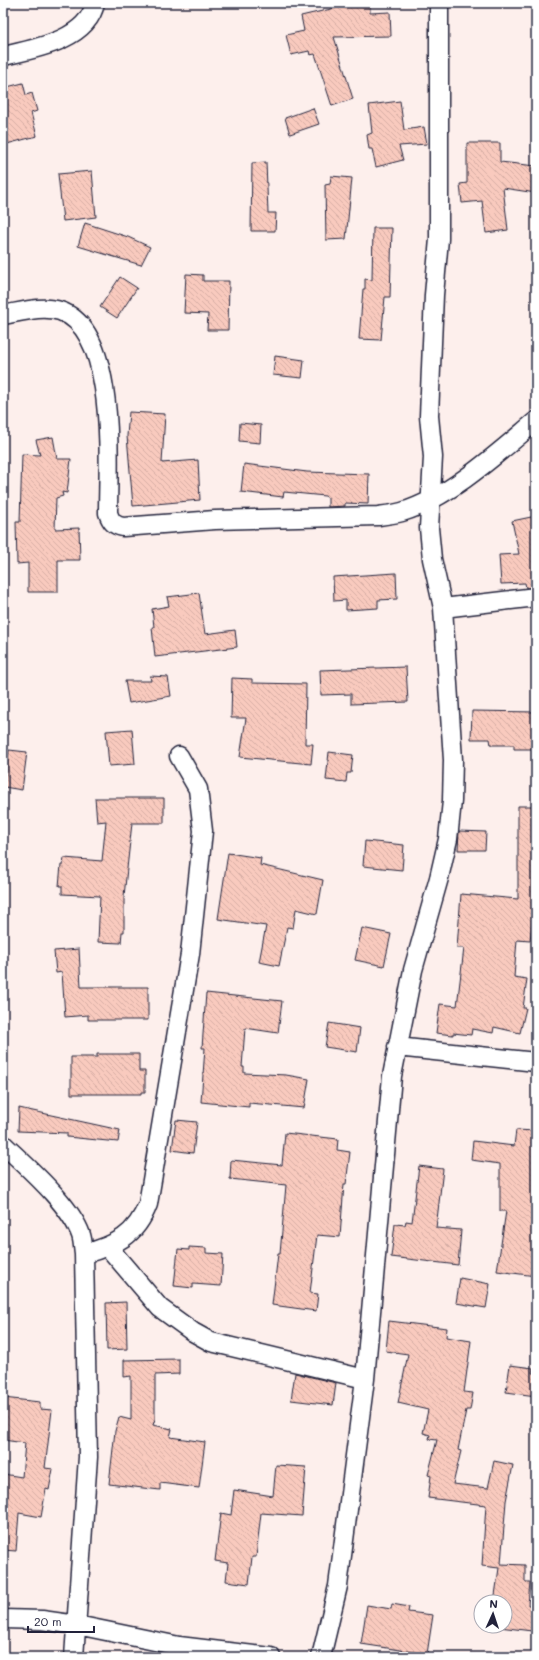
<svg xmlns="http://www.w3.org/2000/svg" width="539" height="1660" font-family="Mali,sans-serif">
  <defs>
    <pattern id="building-back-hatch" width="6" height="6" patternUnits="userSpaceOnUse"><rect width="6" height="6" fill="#f9cabe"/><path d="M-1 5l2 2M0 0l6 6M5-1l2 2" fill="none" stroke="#d5ada4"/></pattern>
  </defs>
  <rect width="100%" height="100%" fill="#fdefec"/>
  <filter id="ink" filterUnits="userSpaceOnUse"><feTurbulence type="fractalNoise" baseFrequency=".025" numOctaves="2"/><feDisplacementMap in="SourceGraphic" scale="8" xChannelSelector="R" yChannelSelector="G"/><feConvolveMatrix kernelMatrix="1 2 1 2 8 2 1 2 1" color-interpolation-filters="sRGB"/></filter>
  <g filter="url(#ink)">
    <path fill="url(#building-back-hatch)" stroke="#22223b" d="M348,3H370V13L390,12L391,36L334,37L353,99L332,106L315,54L310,55L309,51L291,55L286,35L304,31L301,16L348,5Z
      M23,83L26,95L32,93L37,111L31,113L37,136L3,145V88Z
      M400,101L404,130L424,127L427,144L399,146L403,160L376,167L372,149H369L367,135L372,133L369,105Z
      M313,108L319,124L290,134L285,118Z
      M467,143H500V162L536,166V193L503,188L508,230L486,233L482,201L462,203L460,184L467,183Z
      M266,162L268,213H276L275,231H251L252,163Z
      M92,171L96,217L63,221L58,174Z
      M331,176L352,178L346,239L326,240L325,185L330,184Z
      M85,223L128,237L150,247L141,265L78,246Z
      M373,228H392L390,297H385L381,340L359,339L363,289H365V279L372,280Z
      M186,274L203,275V281H229L228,330H207L208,314L184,313Z
      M120,277L137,288L117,318L100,307Z
      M275,356L304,360L302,378L273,375Z
      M129,412L165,414L162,463L198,460L200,500L133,506L127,436Z
      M240,423L261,425L260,443L239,441Z
      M53,437L57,459H71L67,493L62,492L63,496L56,498L55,529L79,528L80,560H58V592H28V563L17,564L16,522H20L22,454L40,455L36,440Z
      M244,464L307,472L369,474L368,504L345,503V506L328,507V498L325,496L284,492L283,497L241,492Z
      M536,516V587L526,588L525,583L501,584L499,555L519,554L512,521Z
      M396,573L397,599L378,600V608L346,610V600L334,601L333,577Z
      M199,593L205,634L235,630L237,647L155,657L152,627H154L152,609L169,606L167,597Z
      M406,667L408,702L351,704V694L321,695L320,670Z
      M150,676L168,677L171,696L129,703L125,681H151Z
      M232,678L252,679V683L306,684L305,744H313L311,764L240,757L246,718H231Z
      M472,711L536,712V749H514V745H491L490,739H471Z
      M132,729L135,764L109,766L106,731Z
      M9,750L27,752L22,790L4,787Z
      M329,752L353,755L351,773H347L346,782L326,780Z
      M95,798H164V823H132L124,896V932H122L121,943L98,942L100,896L62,894V886H59L61,865H63L64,858L102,861L106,821L97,822Z
      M518,806H536V890L530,941L517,940L514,977L527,979L523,1008H526L520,1033L494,1027L493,1033L472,1029L471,1035L453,1033V1035L436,1033L440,1004L457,1006L464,948H457L461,894L518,899Z
      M459,831L486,832L485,850H458Z
      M365,841L404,845L402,870L363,866Z
      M228,853L261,858L260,865L323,880L317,914L296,909L293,928L287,927L279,966L259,962L266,926L218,919Z
      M362,928L391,934L384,966L355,960Z
      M79,949L81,987H148V1020H88V1015L65,1017L62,972L56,973L54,951Z
      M206,993L282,1001L278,1033L245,1028L242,1067H244V1073L286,1075L309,1079L304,1108L249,1103V1107L201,1102L205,1048H202Z
      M329,1023L360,1028L357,1052L325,1047Z
      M97,1054H139V1071H145V1092H141V1094H71V1057H97Z
      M19,1108L120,1130L118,1142L67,1137V1133L18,1131Z
      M176,1120L197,1122L193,1153L172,1150Z
      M516,1130L536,1131V1276L497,1271L506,1211H500V1164L471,1160L473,1141L514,1146Z
      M285,1133L338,1139L337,1150L350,1152L346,1184H344L340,1237L317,1235L310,1293L318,1294L316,1311L272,1305L278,1254H280L286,1185L230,1179L231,1160L282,1165Z
      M419,1166L443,1169L436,1228L461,1230L458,1265L391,1257L395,1224L405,1225L406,1221L412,1222Z
      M189,1247L206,1248V1253L223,1254L221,1286L193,1284V1288L174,1286L178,1249L189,1250Z
      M460,1278L490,1284L486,1308L456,1303Z
      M126,1302L127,1349L107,1350L106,1303Z
      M389,1321L447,1328L446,1337L471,1341L464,1392L473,1393L470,1410H466L458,1450L461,1451L453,1484L488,1488L494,1461L513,1465L506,1501L501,1564L525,1565V1582H530L528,1605H536L532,1631L491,1626H505V1602H494L499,1568L482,1566L486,1505L428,1498L431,1476L428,1475L437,1440L429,1439L430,1435L423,1433L428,1410L398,1403L408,1354L386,1351Z
      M179,1359V1374L155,1375V1419L153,1425L172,1429L170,1437L205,1442L199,1488L160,1483V1490L109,1484L115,1431L119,1417L131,1420V1376L124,1377V1360Z
      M510,1365L533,1368L532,1373H536V1396L506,1392Z
      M295,1373L336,1383L333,1405L291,1400Z
      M3,1398L40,1402V1409L52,1410L45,1468L53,1469L49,1490L46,1489L41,1517L19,1513L16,1551L3,1550V1474L22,1477L25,1443L3,1440Z
      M276,1465L306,1467L302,1516L261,1513L256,1557H252L249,1584L226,1581L228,1563L215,1561L221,1513L231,1515L234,1490L273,1496Z
      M392,1604L409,1607L408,1612L433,1615L427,1654L361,1644L367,1605L391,1609Z"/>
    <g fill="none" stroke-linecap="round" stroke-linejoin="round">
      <defs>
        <path id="street" d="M3,56C34,49 88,40 95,3
          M3,315C21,312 42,305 60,311C118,330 108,465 108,513C111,522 114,525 123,527L215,520L378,516C386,515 395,514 402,512C449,498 499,452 536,421
          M443,608L536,597
          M397,1047L536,1062
          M3,1144C27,1167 70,1204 81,1235C83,1241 83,1248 84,1254L88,1457L74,1657
          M108,1247L160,1308L193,1332L211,1342L365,1379
          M84,1254C116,1245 136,1236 148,1204L190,954L203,831L198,789L179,756
          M3,1619L42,1620L77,1625L179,1646L271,1657
          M321,1657L338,1586L365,1379L392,1076L413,970L439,878L448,839L452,801L453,760L443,608L432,559L429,528L433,457L429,416L434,295L439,239V3"/>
      </defs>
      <use href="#street" stroke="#22223b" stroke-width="21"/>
      <use href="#street" stroke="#fff" stroke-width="18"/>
    </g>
  </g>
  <rect width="539" height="1660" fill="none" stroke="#fff" stroke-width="16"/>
  <rect x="8" y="8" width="523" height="1644" fill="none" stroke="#22223b" stroke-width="1.5" filter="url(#ink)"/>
  <g transform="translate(493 1614) rotate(3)"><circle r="19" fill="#ffffff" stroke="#a7a7b1"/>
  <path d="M0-3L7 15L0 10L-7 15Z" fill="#22223b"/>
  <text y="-6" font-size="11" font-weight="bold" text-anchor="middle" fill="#22223b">N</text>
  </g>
  <path d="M28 1626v6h66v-6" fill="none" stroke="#22223b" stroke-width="2"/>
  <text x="34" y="1626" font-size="12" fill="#22223b" stroke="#ffffff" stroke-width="3" paint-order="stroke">20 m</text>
</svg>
